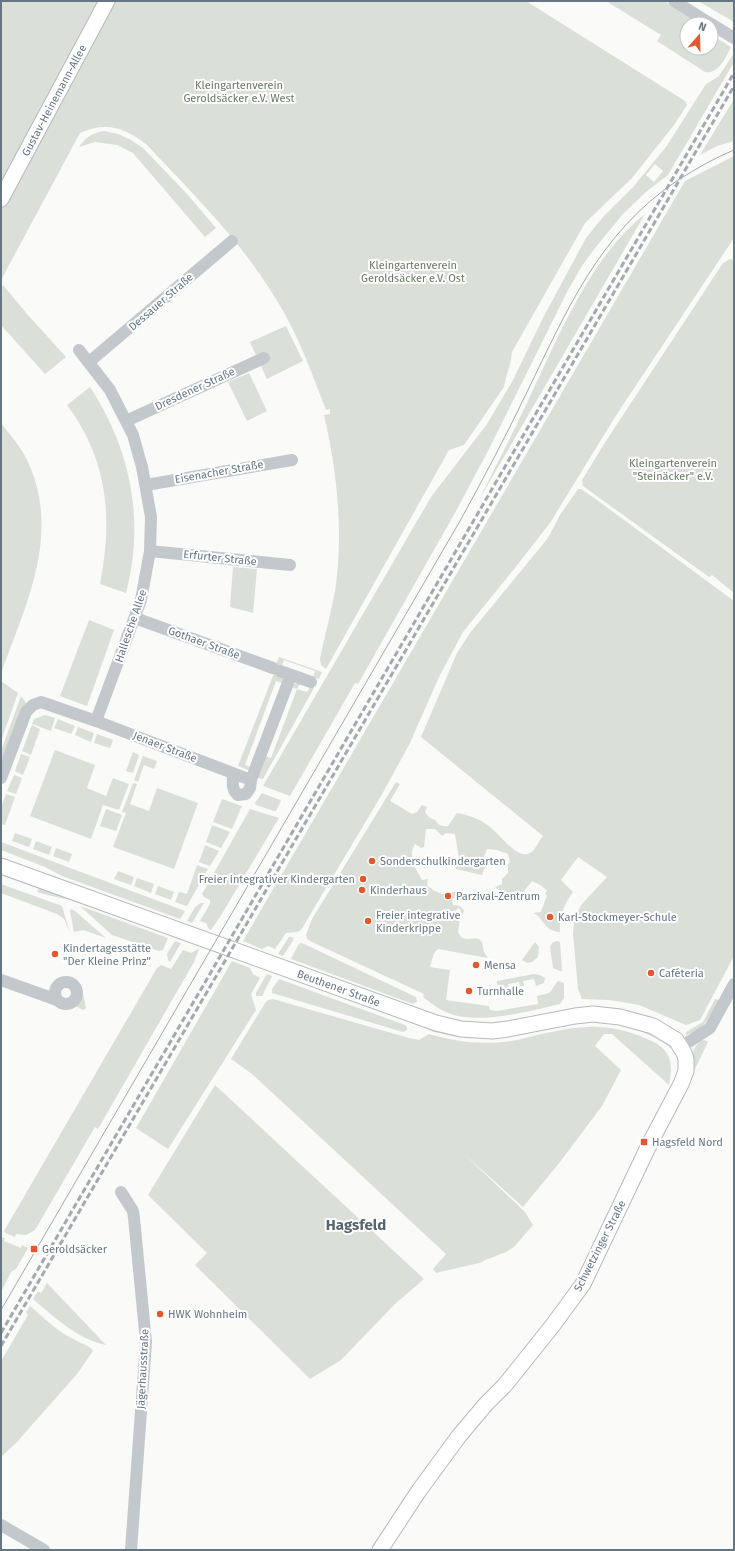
<svg xmlns="http://www.w3.org/2000/svg" width="735" height="1551" font-family="'Fira Sans',sans-serif">
  <rect width="100%" height="100%" fill="#fafaf8"/>
  <path fill="#dadfd7" fill-rule="evenodd" d="M1,1H99L1,184Z
    M114,1H526L685,101L687,105L674,125L632,178L585,223L512,352C511,364 506,375 504,387L464,445L449,450L326,669L321,665L320,659C325,634 332,610 336,585C343,528 337,471 324,415L330,414V409L326,410C312,374 299,337 279,304C244,244 194,195 147,145C126,128 106,121 80,133L1,280V208Z
    M606,1H664L700,24H687V48H711V31L715,33L713,36L731,47C726,57 718,75 705,72L657,41L661,35Z
    M698,1H734V23L731,20Z
    M734,53V62L668,175L647,191L623,214L595,248L582,266L568,290L488,451L456,511L358,684L355,683L290,796L263,786L431,497L487,424L512,382L544,316L586,238L603,217L634,186L666,147L706,84L719,76ZM655,164L663,171L654,182L646,175Z
    M734,99V141L717,146L700,155Z
    M104,131L118,134L131,140L143,148L187,194L216,228L205,237L133,153L117,145L95,142L79,147C86,137 92,133 104,131Z
    M734,156V238L615,417L550,523L514,569L463,632L439,677L409,745L381,796L301,930L297,932L286,933L275,949L268,946L262,949L243,941L685,181Z
    M645,214L479,500C494,469 511,437 526,405C556,342 589,258 645,214Z
    M730,259L734,260V593L712,575L709,577L583,486L582,480L606,441L723,263Z
    M3,285L27,314L66,357L45,374L1,325V289Z
    M286,326L303,361L267,379L250,342Z
    M249,373L267,411L247,421L228,382Z
    M90,387C131,450 145,520 126,593L100,584C113,518 108,460 67,405Z
    M1,423C10,435 21,447 27,460C62,533 26,604 1,673Z
    M578,489H581L597,500L734,601V956L700,1020L686,1025L639,1005L610,1000L582,999L578,989L573,934L574,921L581,905L607,877L578,857L561,880L573,892C564,904 559,917 560,932C543,931 545,918 533,913L541,912L547,895L545,894L547,891L542,886L532,881L524,891L525,893L516,902L495,887L502,884V879L508,873V864L510,862L508,854L497,850L487,849L482,861L486,863L482,875L456,869V860L459,858L455,834L446,833L442,836L435,829H426L424,847L421,848L415,844C407,857 416,869 422,880L428,879L427,885L433,890L442,894L450,893L461,890L452,900L453,905C458,905 462,906 464,911L462,915L460,909L458,908L456,910L460,919L458,932C463,943 470,937 479,939L482,942L484,952L488,958L438,949L434,953L430,967L450,970L446,1000L489,1006L490,1010L497,1011L538,1004L537,996C555,992 548,993 558,981L564,983V998L560,1004C529,1011 477,1026 446,1012C438,1009 430,1002 423,997L424,994L312,942L307,939L306,935L312,919L396,782L400,784L390,801L412,814L417,812L422,805L427,807L425,812L430,818L435,820C438,825 442,827 448,826L457,813C467,815 478,818 486,824C498,831 514,857 527,854C535,853 538,841 543,836L421,737L457,653L470,633L548,538L560,515Z
    M233,567L257,569L253,613L230,607Z
    M89,620L114,630L87,706L60,696Z
    M279,657L322,672L319,679L313,677L315,671L284,660L282,666L276,664Z
    M274,673L281,676L283,679L282,683L276,681L245,765L251,767L248,770L238,766Z
    M1,681L18,693L1,741Z
    M300,683L297,689L307,692L310,687L314,688L263,779L258,778L265,756L271,758L297,689L291,687L293,684Z
    M21,696L27,704L1,764V751Z
    M45,715L55,718L51,731L32,724L34,719Z
    M58,719L75,726L71,734L54,728Z
    M32,725L40,729L31,755L22,751Z
    M78,727L94,733L91,742L75,735Z
    M97,734L113,740L110,748L94,743Z
    M55,750L95,765L87,788L106,796L113,778L129,784L119,810L103,805L91,839L30,816Z
    M133,752L139,755L133,773L126,771Z
    M21,754L30,757L23,775L15,771Z
    M143,756L157,761L154,769L144,765L138,782L134,780Z
    M14,775L22,778L16,794L7,791Z
    M133,783L137,784L130,804L149,811L157,788L198,803L174,869L113,847L126,813L122,812Z
    M262,793L280,800L281,801L276,811H274L256,805L255,803Z
    M6,794L15,797L5,825L1,824V808Z
    M222,799L242,806L232,829L213,822Z
    M106,809L122,815L116,831L100,826Z
    M250,809L279,818L220,917L211,930L209,929L206,923L200,921L210,904V900L204,897L202,894Z
    M212,825L230,832L221,848L206,842Z
    M15,833L32,839L29,847L12,841Z
    M36,841L52,847L49,855L33,849Z
    M1,842L185,911L180,919L62,876L45,867L1,850Z
    M205,845L219,851L210,866L199,862Z
    M56,848L72,854L69,862L53,856Z
    M197,865L208,869L187,906L175,902L179,892L187,894Z
    M118,871L134,877L131,885L114,879Z
    M137,878L154,884L151,893L134,886Z
    M1,884L62,906L70,933L64,919L57,914L1,893Z
    M158,886L174,892L171,900L155,894Z
    M39,888L49,890L80,902C66,898 51,897 37,892Z
    M201,903H204L192,923L187,921L195,907Z
    M80,906L168,938L163,950L159,951L112,935Z
    M71,909L75,911L106,938L83,930L74,932L70,911Z
    M289,937H292L294,939L283,956L278,954Z
    M175,941L181,943L170,962L168,960L167,954Z
    M557,941L560,942L562,971H560L553,968L550,947L552,943Z
    M535,942L539,947L538,957L532,962L527,963L522,960Z
    M300,943L304,944L414,996L416,997L417,1002L413,1004L291,959L298,945Z
    M198,949H199L194,962L98,1129L95,1127L35,1230L26,1235L16,1234L15,1237L5,1233L4,1231L157,968L161,965L171,969L183,950L191,953Z
    M232,961L250,968L253,974L260,978L251,994L256,1010L168,1149L136,1128Z
    M267,974L272,976L262,996H256V993Z
    M534,974L540,975L545,978L544,983L536,986L534,979L523,981L524,986H520L519,982L508,984L509,988L505,989L504,985H497V981Z
    M279,979L405,1025L407,1027V1030L403,1032L272,993V989Z
    M83,994L86,1008L83,1010L77,1007L75,1004L80,995Z
    M273,999L409,1038L419,1040L429,1034C457,1042 482,1045 511,1041C519,1040 528,1037 537,1035C580,1026 605,1021 647,1039C670,1048 674,1061 669,1085L612,1034H604L595,1046L621,1070L602,1106L560,1162L523,1207L463,1153L525,1212L533,1225L514,1247L506,1252L483,1261V1262L436,1273L433,1269L446,1254L252,1074L231,1059L265,1003L268,1000Z
    M715,999L719,1000C710,1016 705,1030 686,1035V1032L703,1022Z
    M582,1020C615,1023 647,1023 673,1047L671,1048C646,1030 622,1023 592,1022C568,1022 545,1030 523,1034C497,1039 473,1040 447,1035C440,1033 430,1032 425,1027L447,1032Z
    M703,1040L708,1041L707,1044L692,1075C693,1062 689,1047 703,1040Z
    M215,1085L424,1279L395,1304L341,1360L310,1379L195,1265L207,1253L148,1195Z
    M1,1237L5,1238L4,1241L21,1248L22,1245L28,1248L16,1269L11,1272L1,1292Z
    M47,1283L106,1345C79,1340 54,1317 33,1299L38,1291L41,1293Z
    M30,1306C44,1318 58,1332 75,1340C81,1344 90,1345 93,1351L77,1374L16,1443L1,1457V1361L28,1315L26,1312Z"/>
  <g fill="none" stroke-linecap="round" stroke-linejoin="round">
    <defs>
      <g id="major">
        <path id="s1" d="M1,199L107,1"/>
        <path id="s2" d="M1,866L436,1023L461,1029L492,1031L508,1029L575,1016L593,1014L620,1017L653,1026L676,1040L684,1053L686,1059V1071L681,1084L650,1143L583,1284L553,1325L505,1385L486,1404L459,1436L418,1492L380,1550"/>
      </g>
    </defs>
    <use href="#major" stroke="#b5babe" stroke-width="17"/>
    <path stroke="#c3c8cc" stroke-width="12" d="M674,1L711,24
      M711,24L734,38
      M79,350L110,390L133,435L142,467L151,517L150,551L141,600L96,721
      M89,362L232,241
      M126,421L264,358
      M146,485L292,460
      M150,551L290,565
      M135,618L273,668
      M280,671L311,682
      M233,773C233,781 231,790 238,795L246,794L250,788L251,780L291,675
      M1,778L26,712L33,705L41,702L96,721L251,780
      M1,980L57,1000
      M55 993a11 11 0 1 1 22 0a11 11 0 1 1-22 0Z
      M681,1047L710,1028L734,984
      M121,1192L133,1211L134,1218L146,1342L131,1550
      M1,1525L44,1550"/>
    <use href="#major" stroke="#fff" stroke-width="15"/>
    <path stroke="#a2aab0" stroke-width="1" d="M1,1310L460,521C483,479 506,436 527,392C567,310 599,233 678,180C696,169 714,158 734,150"/>
    <path stroke="#a2aab0" stroke-width="3" stroke-dasharray="6 3" stroke-linecap="butt" d="M1,1333L734,73
      M1,1346L734,86"/>
  </g>
  <g fill="#e4572e" stroke="#fff" stroke-width="1.5">
    <circle cx="372" cy="861" r="4"/>
    <circle cx="363" cy="879" r="4"/>
    <circle cx="362" cy="890" r="4"/>
    <circle cx="448" cy="896" r="4"/>
    <circle cx="550" cy="917" r="4"/>
    <circle cx="368" cy="921" r="4"/>
    <circle cx="55" cy="954" r="4"/>
    <circle cx="476" cy="965" r="4"/>
    <circle cx="651" cy="973" r="4"/>
    <circle cx="469" cy="991" r="4"/>
    <rect x="640" y="1138" width="8" height="8" rx="2"/>
    <rect x="30" y="1245" width="8" height="8" rx="2"/>
    <circle cx="160" cy="1314" r="4"/>
  </g>
  <g text-anchor="middle" dominant-baseline="central" stroke-width="4" stroke-linejoin="round" paint-order="stroke">
    <g font-size="11" fill="#687a64" stroke="#fff">
      <text x="239" y="85">Kleingartenverein<tspan x="239" dy="13">Geroldsäcker e.V. West</tspan></text>
      <text x="413" y="265">Kleingartenverein<tspan x="413" dy="13">Geroldsäcker e.V. Ost</tspan></text>
      <text x="673" y="463">Kleingartenverein<tspan x="673" dy="13">"Steinäcker" e.V.</tspan></text>
    </g>
    <g font-size="11" fill="#657683" stroke="#fff">
      <text stroke="none"><textPath href="#s1" startOffset="112">Gustav-Heinemann-Allee</textPath></text>
      <text transform="translate(161 302) rotate(-41)">Dessauer Straße</text>
      <text transform="translate(195 389) rotate(-25)">Dresdener Straße</text>
      <text transform="translate(219 472) rotate(-10)">Eisenacher Straße</text>
      <text transform="translate(220 558) rotate(6)">Erfurter Straße</text>
      <text transform="translate(131 626) rotate(-71)">Hallesche Allee</text>
      <text transform="translate(204 643) rotate(20)">Gothaer Straße</text>
      <text transform="translate(165 747) rotate(21)">Jenaer Straße</text>
      <text stroke="none"><textPath href="#s2" startOffset="359">Beuthener Straße</textPath></text>
      <text transform="translate(600 1246) rotate(-63)">Schwetzinger Straße</text>
      <text transform="translate(143 1369) rotate(-87)">Jägerhausstraße</text>
    </g>
    <g font-size="11" fill="#657683" stroke="#fff" text-anchor="start">
      <text x="380" y="861">Sonderschulkindergarten</text>
      <text x="355" y="879" text-anchor="end">Freier integrativer Kindergarten</text>
      <text x="370" y="890">Kinderhaus</text>
      <text x="456" y="896">Parzival-Zentrum</text>
      <text x="376" y="915">Freier integrative<tspan x="376" dy="13">Kinderkrippe</tspan></text>
      <text x="558" y="917">Karl-Stockmeyer-Schule</text>
      <text x="63" y="948">Kindertagesstätte<tspan x="63" dy="13">"Der Kleine Prinz"</tspan></text>
      <text x="484" y="965">Mensa</text>
      <text x="659" y="973">Caféteria</text>
      <text x="477" y="991">Turnhalle</text>
      <text x="652" y="1142">Hagsfeld Nord</text>
      <text x="42" y="1249">Geroldsäcker</text>
      <text x="168" y="1314">HWK Wohnheim</text>
    </g>
    <g font-size="15" font-weight="bold" fill="#57646e" stroke="#fff">
      <text x="356" y="1225">Hagsfeld</text>
    </g>
  </g>
  <rect width="735" height="1551" fill="none" stroke="#657683" stroke-width="4"/>
  <g transform="translate(699 36) rotate(20)"><circle r="19" fill="#ffffff" stroke="#c1c8cd"/>
  <path d="M0-3L7 15L0 10L-7 15Z" fill="#e4572e"/>
  <text y="-6" font-size="11" font-weight="bold" text-anchor="middle" fill="#657683">N</text>
  </g>
</svg>
